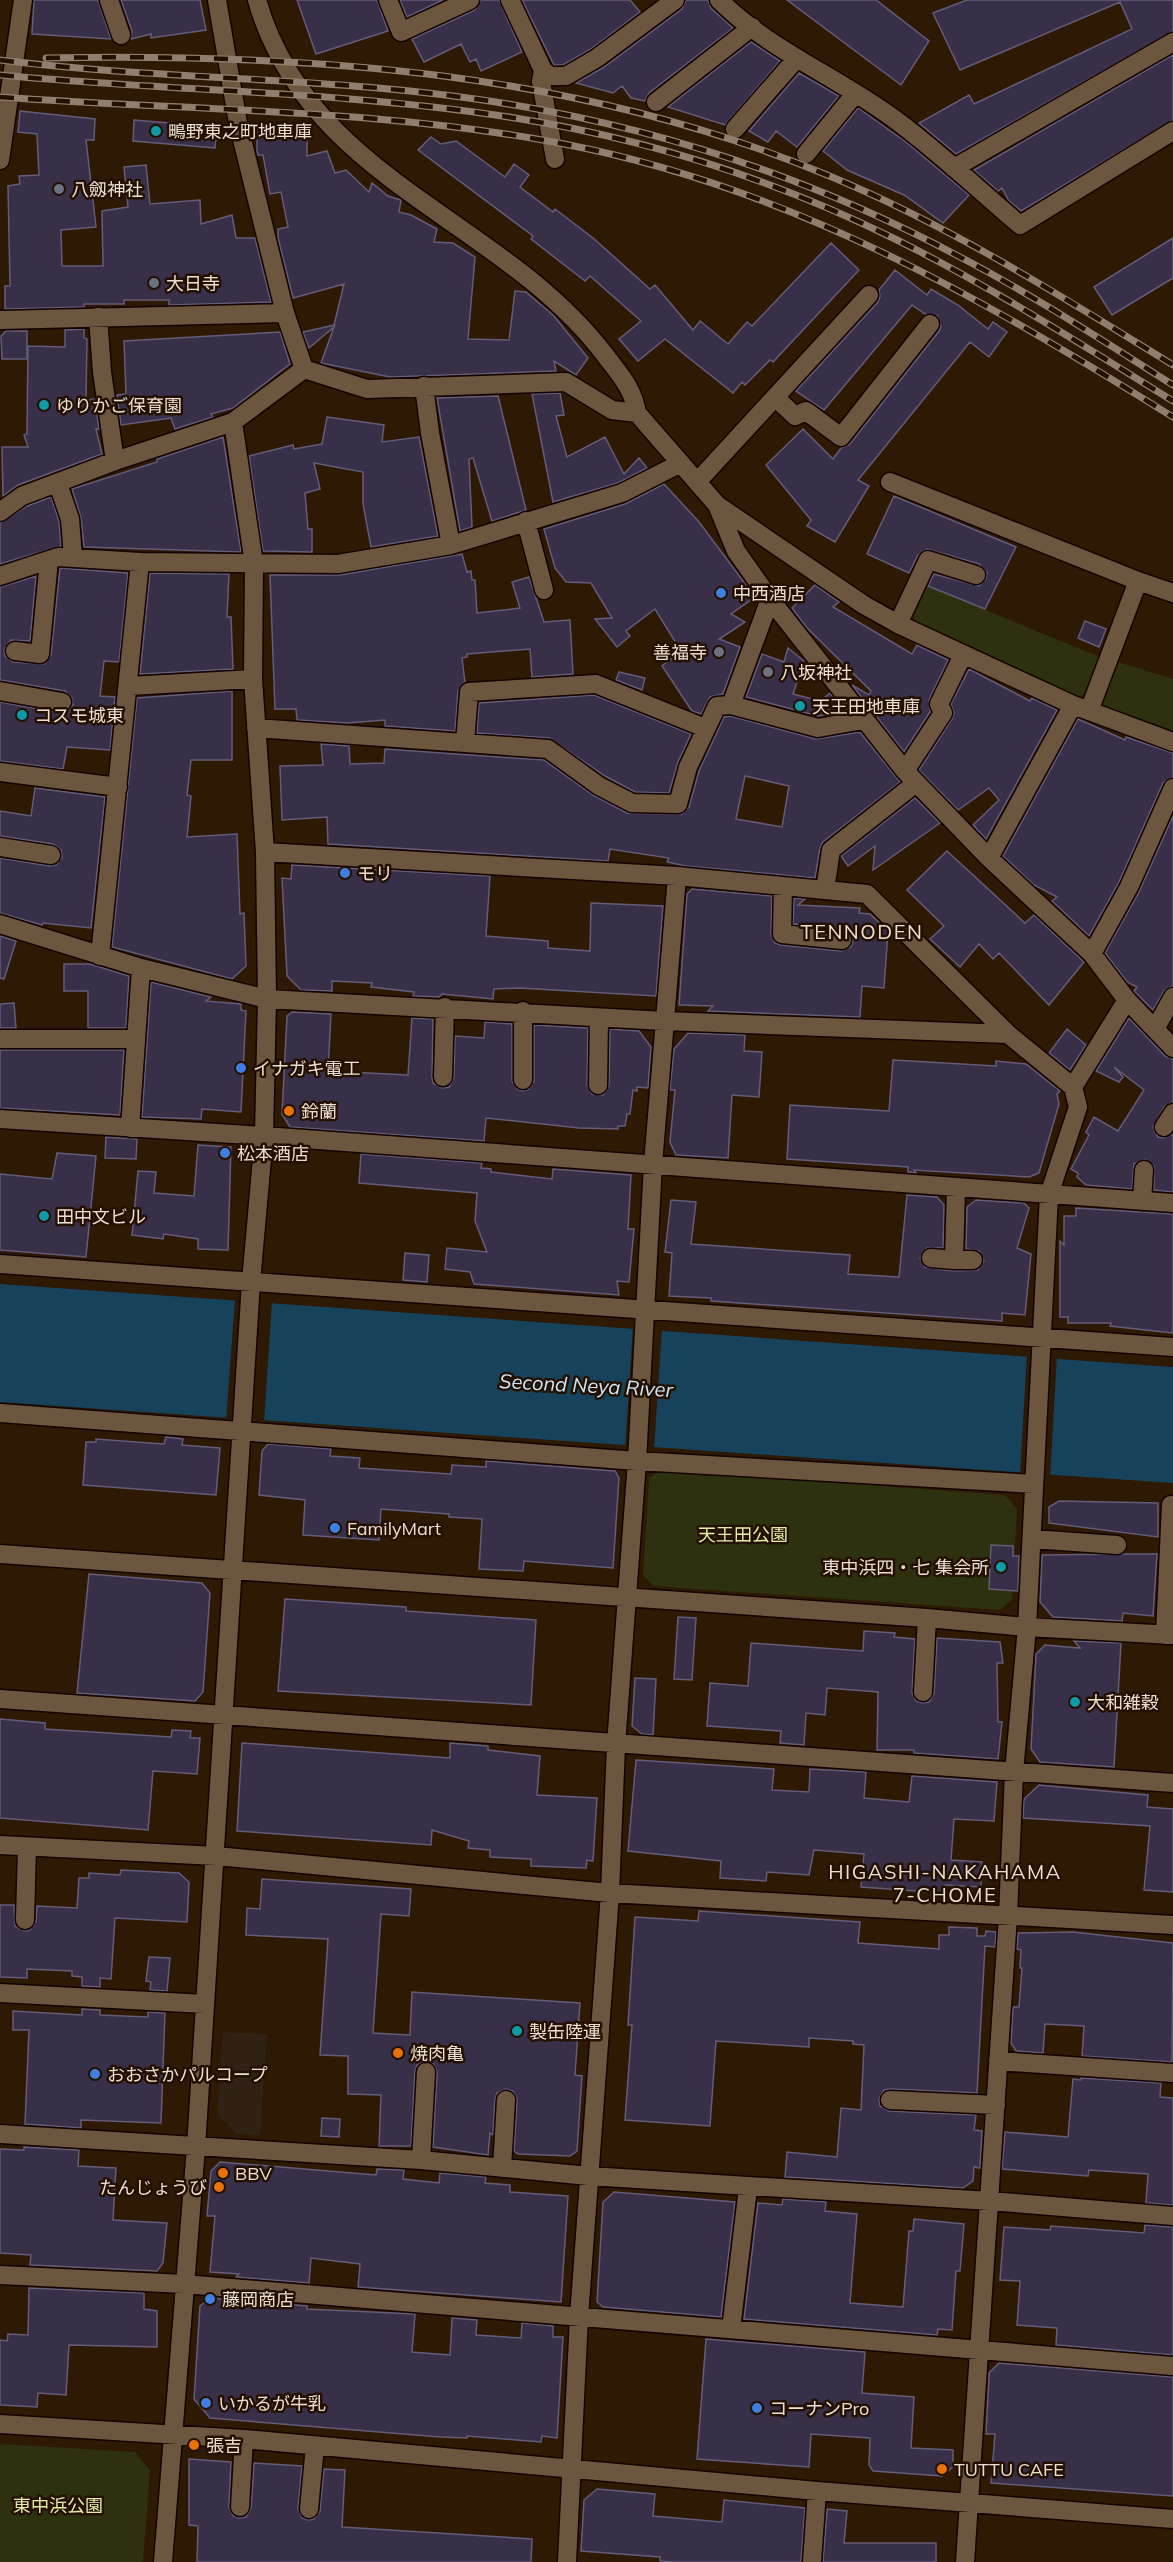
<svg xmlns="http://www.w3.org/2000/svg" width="1173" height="2562" font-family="Mulish,'Noto Sans JP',sans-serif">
  <rect width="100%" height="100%" fill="#2d1904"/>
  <path fill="#2f2215" d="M223,2032L267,2034L260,2135L236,2134L217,2114Z"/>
  <path fill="#2d3110" d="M927,586L1100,657L1085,694L1077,698L917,623L911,614Z
    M1115,661L1173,679V731L1102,708L1099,700Z
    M659,1470L1005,1495L1017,1509L1012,1600L1000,1610L653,1586L643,1575L649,1479Z
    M0,2444L135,2452L150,2471L143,2562H0Z"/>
  <path fill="#16435b" d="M0,1284L1173,1367V1483L0,1402Z"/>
  <path fill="#2d1904" d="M235,1299L272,1301L264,1423L226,1421Z
    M633,1327L662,1329L654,1450L625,1448Z
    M1027,1354L1057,1356L1050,1477L1020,1475Z"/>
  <path fill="#382f49" stroke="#655c78" stroke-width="1.5" fill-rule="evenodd" d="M34,0H98L111,39L32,34Z
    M121,0H200L206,30L151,38V34L131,39L132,31Z
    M297,0H377L388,31L316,54Z
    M400,0H443L407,17Z
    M481,0H499L522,52L481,71L476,59L470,62L461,44L424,62L412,39L475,10Z
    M522,0H630L640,12L591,49L563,65H554Z
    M686,0H708L711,8L733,28L649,93L645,101L631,98L622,86L613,93L576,83L604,67L682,9Z
    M787,0H876L929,41L901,85Z
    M967,0H1173V31L956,154L919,123L969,95L974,104L1132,29L1120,2L960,70L933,13Z
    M751,42L780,61L725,125L668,107Z
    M1173,55V120L1021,211L1009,201L1002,188L998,191L974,170Z
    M799,73L839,96L797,147L776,131L768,142L749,131Z
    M858,108L906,142L969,195L943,223L904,195L847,170L823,151Z
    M20,111L95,119L94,140H86L96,227L61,230L62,266H103L102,211L128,207L124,167L146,165L150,204L200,200L201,224L232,215L236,238H255L271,302L169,305V300H124V304H84V307L5,309V286H10L8,186L20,184L19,176L39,175L37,134L18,132Z
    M134,120L217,127L215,148L133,141Z
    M257,126L301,127V138L307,140V156L327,151L335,173L346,170L369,192L372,183L388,196L401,200L399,212L411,215L437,229L434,242L453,243L475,257L468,339L509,340L515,291L526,292L554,316L588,358L576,375L554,361L556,371L390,377L321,363L334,327L309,348L303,332L334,325L344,284L293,298L278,238V229L288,227L281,192L270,194L263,155H258L257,152Z
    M431,137L441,144L456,141L505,177L514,164L529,175L520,187L553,212L555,209L593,238L650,289L655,285L693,330L700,321L728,344L747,322L752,326L831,243L859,270L773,362L770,360L745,385L742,382L733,393L665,339L638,361L619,339L641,321L590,276L585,281L531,239L533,236L418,150Z
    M1173,238V278L1112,315L1094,287Z
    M895,270L927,295L931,289L958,305L988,329L993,322L1007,332L989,357L970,342L858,480L869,486L835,542L807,526L811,520L766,465L803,429L833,459L841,448L850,444L939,331L941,326L937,316L925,314L912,305L824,410L796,391L877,303L880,297L879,290Z
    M84,329V338L87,339L86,400L95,399L99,429H96L102,454L18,485L3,496L2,447H28L24,435L27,434L28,346L65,347V330Z
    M27,331V359H2L1,336L6,331Z
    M280,332L290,364L233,408L211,414L213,417L175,429L171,418L121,425L117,395L126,394L124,341Z
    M560,393L564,415L556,416L567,457L605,437L624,474L639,458L647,468L618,483L553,502L532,394Z
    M498,396L526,510L492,521L473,458L469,459L472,527L460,531L437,398Z
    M327,417L384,425L382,442L419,437L438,536L371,547L363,504V472L314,463L320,489L305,493L308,529H312V552L263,551L249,456L293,445L294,449L322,444Z
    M223,437L241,552L84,547L81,518L72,489L157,462V459Z
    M664,484L699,522L755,597L731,614L745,622L719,639L740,647L723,694L710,697L701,714L692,711L662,666L681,651L655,609L626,631L630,636L617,647L595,619L612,618L591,583L566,582L555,568L544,529L625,504Z
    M894,496L1016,547L985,609L928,586L934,574L979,586L986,579L987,573L979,564L927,549L918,555L909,573L867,554Z
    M51,497L59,521L61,546L0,564V523L27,506Z
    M462,554L467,572L471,571L472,580H475L477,613L520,608L512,582L529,577L544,622L570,620L573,674L532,677L530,649L467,654V657L462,658L465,682L458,691L455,731L385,726V720L347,723L297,720L296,709H275L270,575H340Z
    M60,568L128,573L119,662L104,661L100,696L115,697L110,750L67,747L63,769L0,761V702L61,713L66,712L73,705L72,698L65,691L0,680V587L36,576L30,641L11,640L4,650L5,656L13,662L44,664L51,655Z
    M150,573L229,574L227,617H231L233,669L140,674Z
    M815,585L839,602L833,607L912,654L917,645L948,660L929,700L930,712L904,752L852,685L869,695L871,691L807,628L792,608Z
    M1085,621L1106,629L1099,647L1078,638Z
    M788,648L804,661L793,694L820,701L830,693L844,712L818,716L746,697L762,654L784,662Z
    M969,669L1030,701L1032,698L1057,710L986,839L973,825L999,800L989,788L958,810L919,770L952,719L954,713L951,704Z
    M619,672L645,678L642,690L616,680Z
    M232,691V760H191L187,795L191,796L187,837L237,834L240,914L244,913L246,966L232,979L112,947L137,698Z
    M594,695L691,734L678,762L669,793L635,792L605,776L549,738L477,733L479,703Z
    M730,716L816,739L860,732L900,782L823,842L820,848L815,878L686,866L667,862L669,858L610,849L608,861L328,844L327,817L282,820L280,766L323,765L321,744L349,746L350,764L384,763L385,749L544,760L593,795L627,813L682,814L689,807L699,771L724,717ZM745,776L789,786L782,827L736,819Z
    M1078,719L1125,740L1126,737L1173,753V777L1163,783L1119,882L1089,936L1052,901L1057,897L1034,885L1003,856Z
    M35,788L105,797L91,928L43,923L42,925L0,913V858L50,866L56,865L62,857L61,850L53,844L0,836V811L31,816Z
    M915,798L940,823L873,870L875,846L848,866L841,856Z
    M1173,816V986L1164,991L1153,1010L1134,991L1137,987L1127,982L1105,953L1139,892Z
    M947,851L1025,923L1034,915L1084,962L1049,1005L999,953L993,959L979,944L960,967L930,939L944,926L907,890Z
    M292,865L490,876L486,936L548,941V948L590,951L591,903L663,906L656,996L519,988L494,989L493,999L442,994L439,997L413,996L414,992L371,987L372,983L332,981V991L301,990L287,976L282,878L291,879Z
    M692,889L772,896L771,934L775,943L781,945L841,951L851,947L853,942L852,935L844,929L793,924L794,898L805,899L798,905L860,908L859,913L870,914L888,931L884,988L862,986L860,1017L708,1011L713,1006L679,1005L687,894Z
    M0,936L16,941L4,979L0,978Z
    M64,964H90L129,976L126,1028H88V991H64Z
    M151,982L211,997L206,1001L241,1004V1010L246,1011L241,1112L202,1109L201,1119L142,1117Z
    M14,1003L16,1028H0V1004Z
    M292,1012L331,1014L328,1071L408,1075L412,1018L433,1019L432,1077L433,1083L442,1088L449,1087L454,1078L455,1036L484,1038L485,1022L512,1024V1081L517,1089L522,1091L529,1089L534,1081V1025L588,1028L587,1085L592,1094L603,1095L609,1085L610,1029L639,1031L651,1047L648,1088L637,1087V1091L633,1090L630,1114H627L625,1126H618V1129L579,1128L486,1118L484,1141L290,1127L282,1114L287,1016Z
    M1129,1018L1165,1056L1173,1059V1102L1164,1107L1153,1127L1158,1137L1164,1138L1173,1134V1192L1154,1190V1166L1145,1159L1134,1164L1132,1189L1086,1185L1077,1177L1078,1173L1071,1169L1089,1135L1086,1132L1094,1117L1118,1131L1144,1090L1114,1067L1123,1077L1119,1082L1096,1071Z
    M1067,1029L1086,1045L1070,1070L1049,1053Z
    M688,1033L745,1035L744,1051L762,1052L759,1097L732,1095L728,1158L676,1155L670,1142L675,1090H670L674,1049Z
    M0,1050H124L120,1115L0,1108Z
    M893,1060L996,1066V1061L1026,1064L1060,1091L1057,1094L1059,1104L1039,1173L1029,1177L914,1170L916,1173L908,1172V1167L787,1159L790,1105L889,1111Z
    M106,1137L137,1139L136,1159L105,1158Z
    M198,1145L231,1147L228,1250L198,1249V1239L164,1234L163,1239L132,1235L138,1171L156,1172L154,1193L194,1196Z
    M57,1153L96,1156L86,1257L0,1250V1174L52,1179Z
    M361,1154L482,1163L481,1168L491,1169V1172L552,1179L553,1169L631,1175L628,1229H634L629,1282L617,1281L619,1295L474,1284L470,1272L445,1269L447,1248L487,1252L475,1221L477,1193L359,1183Z
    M907,1195L937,1197L944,1205L943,1248H927L920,1258L925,1267L953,1271L978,1270L984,1261L979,1251L966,1249L967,1207L976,1200L1024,1203L1029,1208L1017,1248L1031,1254L1025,1315L1002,1313V1321L711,1301V1298L669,1296L672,1253L665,1252L671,1200L696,1202L691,1244L850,1255L848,1274L899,1277Z
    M1076,1208L1173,1214V1333L1110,1326L1111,1323H1068V1317H1060V1241L1064,1245V1216H1076Z
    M405,1253L429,1255L427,1282L403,1280Z
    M166,1437L183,1439L182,1445L220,1448L216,1495L83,1485L86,1442H96V1439L164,1444Z
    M268,1444L331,1449L330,1456L360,1458L359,1468L451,1474L452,1465L486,1467V1461L615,1471L619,1478L613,1568L524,1561L523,1571L479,1569L482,1519L449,1517V1514L381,1509L379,1540L303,1535L305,1500L259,1495L262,1451Z
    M1059,1501L1158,1503V1537L1049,1523V1507Z
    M991,1545L1013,1546V1556H1019L1018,1591L989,1589Z
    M1123,1554H1157L1153,1616L1123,1613L1122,1621L1053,1617L1040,1602L1042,1555Z
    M89,1574L202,1583L210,1593L203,1692L195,1701L77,1693Z
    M285,1599L406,1607V1611L536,1620L531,1705L278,1691Z
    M678,1617L696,1618L692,1680L674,1679Z
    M864,1631L895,1633L894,1637L915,1639L912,1692L916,1701L922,1703L929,1702L934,1693L937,1638L1000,1642L1003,1663H997L998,1722H1002L998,1759L914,1753V1750H877L878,1692L827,1688L825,1715L806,1713L804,1745L780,1743L781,1731L707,1726L710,1683L748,1686L751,1643L863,1651Z
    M1074,1641L1121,1643L1114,1767L1040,1762L1031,1749L1036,1654L1045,1645L1080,1648Z
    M635,1678L656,1679L653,1735L642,1734L632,1726Z
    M0,1719L45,1723V1729L171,1737L172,1730L191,1731L190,1738H200L197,1774L153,1771L148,1830L0,1818Z
    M242,1743L450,1758V1743L488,1746V1750L540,1756L537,1795L597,1798L593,1861L587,1860L586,1868L531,1866V1859L490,1857V1850L468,1848L469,1841L432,1830L431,1845L237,1831Z
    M636,1760L774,1769L772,1790L809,1792L810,1769L866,1772L864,1798L909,1802L912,1776L997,1782L994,1821L954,1819L951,1860L982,1862L981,1887L945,1885L944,1893L861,1887L864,1854L814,1850L809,1875L767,1872L766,1881L720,1878L721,1861L628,1851Z
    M1039,1785L1148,1795L1147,1807L1173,1809V1892L1144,1890L1150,1826L1023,1818L1024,1799Z
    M121,1870L179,1873L189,1882L187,1922L115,1918L111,1979L100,1978V1987L82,1986V1977L72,1976V1971L27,1969V1978L0,1977V1905H14L15,1926L24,1931L30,1930L36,1921L37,1906L77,1908L79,1878H89V1873L120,1875Z
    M262,1879L411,1889L409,1916L381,1914L373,2033L410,2035L412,1992L580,2003L575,2075L582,2076L577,2151L570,2156L518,2154L514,2151L517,2100L513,2091L506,2089L497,2093L495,2099L493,2135L490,2133L488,2155L433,2147L437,2072L433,2063L426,2061L417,2065L415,2071L411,2146H379L381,2095L348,2094V2056L320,2055L328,1939L246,1935L247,1908L260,1909Z
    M699,1911L860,1922L858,1943L939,1949V1935H949V1927L977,1928V1936H985L986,1931L996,1932L995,1947L985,1946L977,2093L891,2089L884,2090L879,2099L880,2106L889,2111L976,2115L974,2130L982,2131L980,2168L974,2167L973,2181L963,2188L785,2177L787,2152L837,2157L841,2108L861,2110L864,2045L853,2044V2041L809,2038V2047L716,2041L710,2126L625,2120L632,2025H628L635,1917L698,1921Z
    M1073,1932L1173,1943L1172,2062L1082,2056L1084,2026L1045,2024L1043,2053L1016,2051L1011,2043L1013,2007H1019L1022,1968H1020L1021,1950L1017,1949L1018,1933Z
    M149,1957L170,1958L167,1991L150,1990L151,1982L146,1981Z
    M82,2009L100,2010V2015L148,2017V2012L165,2013L161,2123L81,2120V2128L25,2124L29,2030H13V2011L82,2015Z
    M1081,2078L1161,2083L1160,2097L1173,2098V2205L1146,2203L1148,2174L1089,2170L1088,2176L1002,2169L1005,2132L1068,2137L1073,2079L1081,2080Z
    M322,2118L340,2119L339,2137L321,2136Z
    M24,2147L79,2150L78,2166L116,2168L113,2220L167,2223L163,2263L157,2271L30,2265L31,2255L0,2253V2149L24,2150Z
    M220,2162L376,2175L377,2169L404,2170L403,2179L439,2183L440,2173L486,2177L485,2183L510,2185V2192L568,2196L561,2302L358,2287L360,2264L311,2258L309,2283L236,2277L239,2274L210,2272L215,2216H207L211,2171Z
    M614,2192L735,2202L721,2317L603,2307L597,2302L603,2202Z
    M783,2199L826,2202L825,2211L857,2214L850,2303L903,2307L909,2231H913L914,2219L964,2224L960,2271H956L952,2330L938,2329L937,2335L744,2319L758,2203L782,2205Z
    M1145,2225L1173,2227V2355L1056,2345L1057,2328L1017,2325L1020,2281L1000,2280L1004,2227L1050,2230L1051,2226L1144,2233Z
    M29,2288L144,2293V2309L157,2311V2347L69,2345L66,2395L38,2393L37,2407L0,2405V2340L7,2341L8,2334L28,2335Z
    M211,2298L307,2306V2309L415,2314L412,2352L450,2355L452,2318L477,2320L476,2335L521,2338L522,2323L553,2326V2337H563L557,2438L542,2436L541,2442L467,2436V2438L440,2437L210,2418L194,2399L200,2306Z
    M706,2339L865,2352L862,2393L914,2397L911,2448L953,2450V2467L942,2476L873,2471L869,2465L870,2438L811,2434L809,2467L697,2459Z
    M999,2363L1173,2377V2496L991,2483L995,2434H986L989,2377V2373Z
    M189,2459L231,2462L229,2507L233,2516L239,2518L246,2517L251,2508L254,2463L302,2466L298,2509L302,2518L309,2520L314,2519L320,2511L324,2469L345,2470L342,2527L532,2539L531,2562H197L198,2526L189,2525Z
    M597,2489L655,2494L653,2516L722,2522L724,2500L805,2508L801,2562H674L660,2561V2557L581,2551L584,2500Z
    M827,2509L847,2511L844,2543H936V2562H823Z"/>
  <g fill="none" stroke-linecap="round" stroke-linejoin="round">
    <defs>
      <path id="minor" d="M109,0L121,35
        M217,0L238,123L285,313L304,369
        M257,0C308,180 501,218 605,355C620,375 633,388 637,413L717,505L864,605L898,624L1073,705L1173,742
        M388,0L401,32L470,0
        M510,0L543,70L550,76H566L597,58L675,0
        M719,0C770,51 840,78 897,121C940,153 979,190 1020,225L1173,131
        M543,70L541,82L555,159
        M656,102L752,27
        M735,129L797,58
        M806,154L855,94
        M0,160L23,0
        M954,168L1173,42
        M98,317L102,372L115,461
        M0,320L285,313
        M304,369L367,389L566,382L612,410L637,413
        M424,386L430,433L451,545
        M775,397L795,416L806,411L841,437L930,324
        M697,482L869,295
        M890,482L1138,581
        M58,484L70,519L73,557
        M717,505L736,551L770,599L905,771L989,858L1092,954L1127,1000L1173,1048
        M0,512L22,496L115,461L233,422L304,369
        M526,521L544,590
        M0,576L58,557L140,562L338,564L451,545L622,493L681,463
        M898,624L928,560L976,575
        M15,651L40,654L49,560
        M129,686L253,679
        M0,691L62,702
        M731,705L770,599
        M1089,711L1138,581L1173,593
        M256,728L548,749L599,786L632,803L678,804L688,767L717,706L731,705L818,728L863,720
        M465,743L469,692L596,684L705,728
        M905,771L943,713L939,704L963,655
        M0,772L118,787
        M0,847L51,855
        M265,852L677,876L867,894L1008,1034L1073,1087L1078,1107L1049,1195L1027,1627L1014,1772L1008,1916L965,2562
        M989,858L1073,705
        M783,886L782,934L842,940
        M825,890L831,850L916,783
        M0,924L141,968L267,999L664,1021L1008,1034
        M1092,954L1129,887L1173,788
        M100,956L140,562
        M523,1011V1080
        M1155,1029L1173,997
        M0,1039H135
        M443,1077L445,1007
        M598,1085L599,1018
        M1073,1087L1127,1000
        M0,1119L264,1136L1173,1203
        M1164,1127L1173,1113
        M130,1128L141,968
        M956,1188L954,1260H973
        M1142,1201L1144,1170
        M931,1258L954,1260
        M0,1264L1173,1347
        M0,1413L637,1461L1034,1484
        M1032,1539L1117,1545
        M0,1554L927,1618L1027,1627L1173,1635
        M1165,1635L1171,1505
        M923,1692L927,1618
        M0,1699L1173,1783
        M0,1845L216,1856L610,1893L1173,1925
        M25,1920L27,1847
        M0,1993L205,2004
        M998,2061L1173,2073
        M890,2100L996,2105
        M0,2134L421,2160L589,2176L990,2201L1173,2216
        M421,2160L426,2072
        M502,2168L506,2100
        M0,2275L184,2284L1173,2366
        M731,2329L748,2188
        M0,2424L244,2439L817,2491L1173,2519
        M240,2507L244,2439
        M309,2509L315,2446
        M163,2562L196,2147L251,1282L264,1136L267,999L265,852L253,679L254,564L233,422
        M567,2562L579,2317L610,1893L616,1745L637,1461L653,1164L677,876
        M812,2562L817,2491"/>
    </defs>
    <use href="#minor" stroke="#140400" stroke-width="21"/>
    <use href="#minor" stroke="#6d5640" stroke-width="18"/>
    <defs>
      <path id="rail" d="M46,58C309,53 581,72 827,175C949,225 1061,296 1173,365
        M0,60C168,81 340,76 508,104C666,130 818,181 960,257C1033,295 1103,341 1173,385
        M0,75C167,91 336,91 502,116C637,136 771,178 893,238C990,286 1081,344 1173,401
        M0,97C188,111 378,108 564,144C792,188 978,296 1173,417"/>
    </defs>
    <use href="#rail" stroke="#907f6f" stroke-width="7"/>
    <use href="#rail" stroke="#231000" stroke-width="4.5" stroke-dasharray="14" stroke-linecap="butt"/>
  </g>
  <g fill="#0f9aa8" stroke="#231000" stroke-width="2">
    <circle cx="156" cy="131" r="6"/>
    <circle cx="44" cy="405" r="6"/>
    <circle cx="800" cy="706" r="6"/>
    <circle cx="22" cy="715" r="6"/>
    <circle cx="44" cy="1216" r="6"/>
    <circle cx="1001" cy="1567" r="6"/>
    <circle cx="1075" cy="1702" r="6"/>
    <circle cx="517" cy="2031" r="6"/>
  </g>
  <g fill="#6b7280" stroke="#231000" stroke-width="2">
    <circle cx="59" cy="189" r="6"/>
    <circle cx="154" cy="283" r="6"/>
    <circle cx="719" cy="652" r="6"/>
    <circle cx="768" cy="672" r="6"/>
  </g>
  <g fill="#3f7fe0" stroke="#231000" stroke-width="2">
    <circle cx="721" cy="593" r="6"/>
    <circle cx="345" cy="873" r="6"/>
    <circle cx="241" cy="1068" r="6"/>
    <circle cx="225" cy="1153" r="6"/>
    <circle cx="335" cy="1528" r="6"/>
    <circle cx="95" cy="2074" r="6"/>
    <circle cx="210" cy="2299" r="6"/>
    <circle cx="206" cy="2403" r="6"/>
    <circle cx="757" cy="2408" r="6"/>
  </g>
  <g fill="#e8710a" stroke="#231000" stroke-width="2">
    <circle cx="289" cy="1111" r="6"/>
    <circle cx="398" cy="2053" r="6"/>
    <circle cx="223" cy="2173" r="6"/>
    <circle cx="219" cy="2187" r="6"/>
    <circle cx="194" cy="2445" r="6"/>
    <circle cx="942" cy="2469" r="6"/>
  </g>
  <g text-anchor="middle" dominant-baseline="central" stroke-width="5" stroke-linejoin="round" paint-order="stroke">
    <g font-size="18" fill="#ecded2" stroke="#231000" text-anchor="start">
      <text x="168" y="131">鴫野東之町地車庫</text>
      <text x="71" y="189">八劔神社</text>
      <text x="166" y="283">大日寺</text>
      <text x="56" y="405">ゆりかご保育園</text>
      <text x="733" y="593">中西酒店</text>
      <text x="707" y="652" text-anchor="end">善福寺</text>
      <text x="780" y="672">八坂神社</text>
      <text x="812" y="706">天王田地車庫</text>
      <text x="34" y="715">コスモ城東</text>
      <text x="357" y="873">モリ</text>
      <text x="253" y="1068">イナガキ電工</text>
      <text x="301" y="1111">鈴蘭</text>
      <text x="237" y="1153">松本酒店</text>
      <text x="56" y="1216">田中文ビル</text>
      <text x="347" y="1528">FamilyMart</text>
      <text x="989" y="1567" text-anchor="end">東中浜四・七 集会所</text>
      <text x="1087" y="1702">大和雑穀</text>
      <text x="529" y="2031">製缶陸運</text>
      <text x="410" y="2053">焼肉亀</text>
      <text x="107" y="2074">おおさかパルコープ</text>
      <text x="235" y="2173">BBV</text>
      <text x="207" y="2187" text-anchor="end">たんじょうび</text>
      <text x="222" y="2299">藤岡商店</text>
      <text x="218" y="2403">いかるが牛乳</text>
      <text x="769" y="2408">コーナンPro</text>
      <text x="206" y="2445">張吉</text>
      <text x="954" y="2469">TUTTU CAFE</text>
    </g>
    <g font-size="18" fill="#e2eca3" stroke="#231000">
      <text x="743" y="1534">天王田公園</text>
      <text x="58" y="2505">東中浜公園</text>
    </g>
    <g font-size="20" letter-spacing="1.5" fill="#ecded2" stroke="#231000">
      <text x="862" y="931">TENNODEN</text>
      <text x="945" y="1871">HIGASHI-NAKAHAMA<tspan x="945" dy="23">7-CHOME</tspan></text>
    </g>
    <g font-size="20" font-style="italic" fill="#cce7f9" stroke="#231000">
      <text transform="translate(586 1385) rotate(3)">Second Neya River</text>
    </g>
  </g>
</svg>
